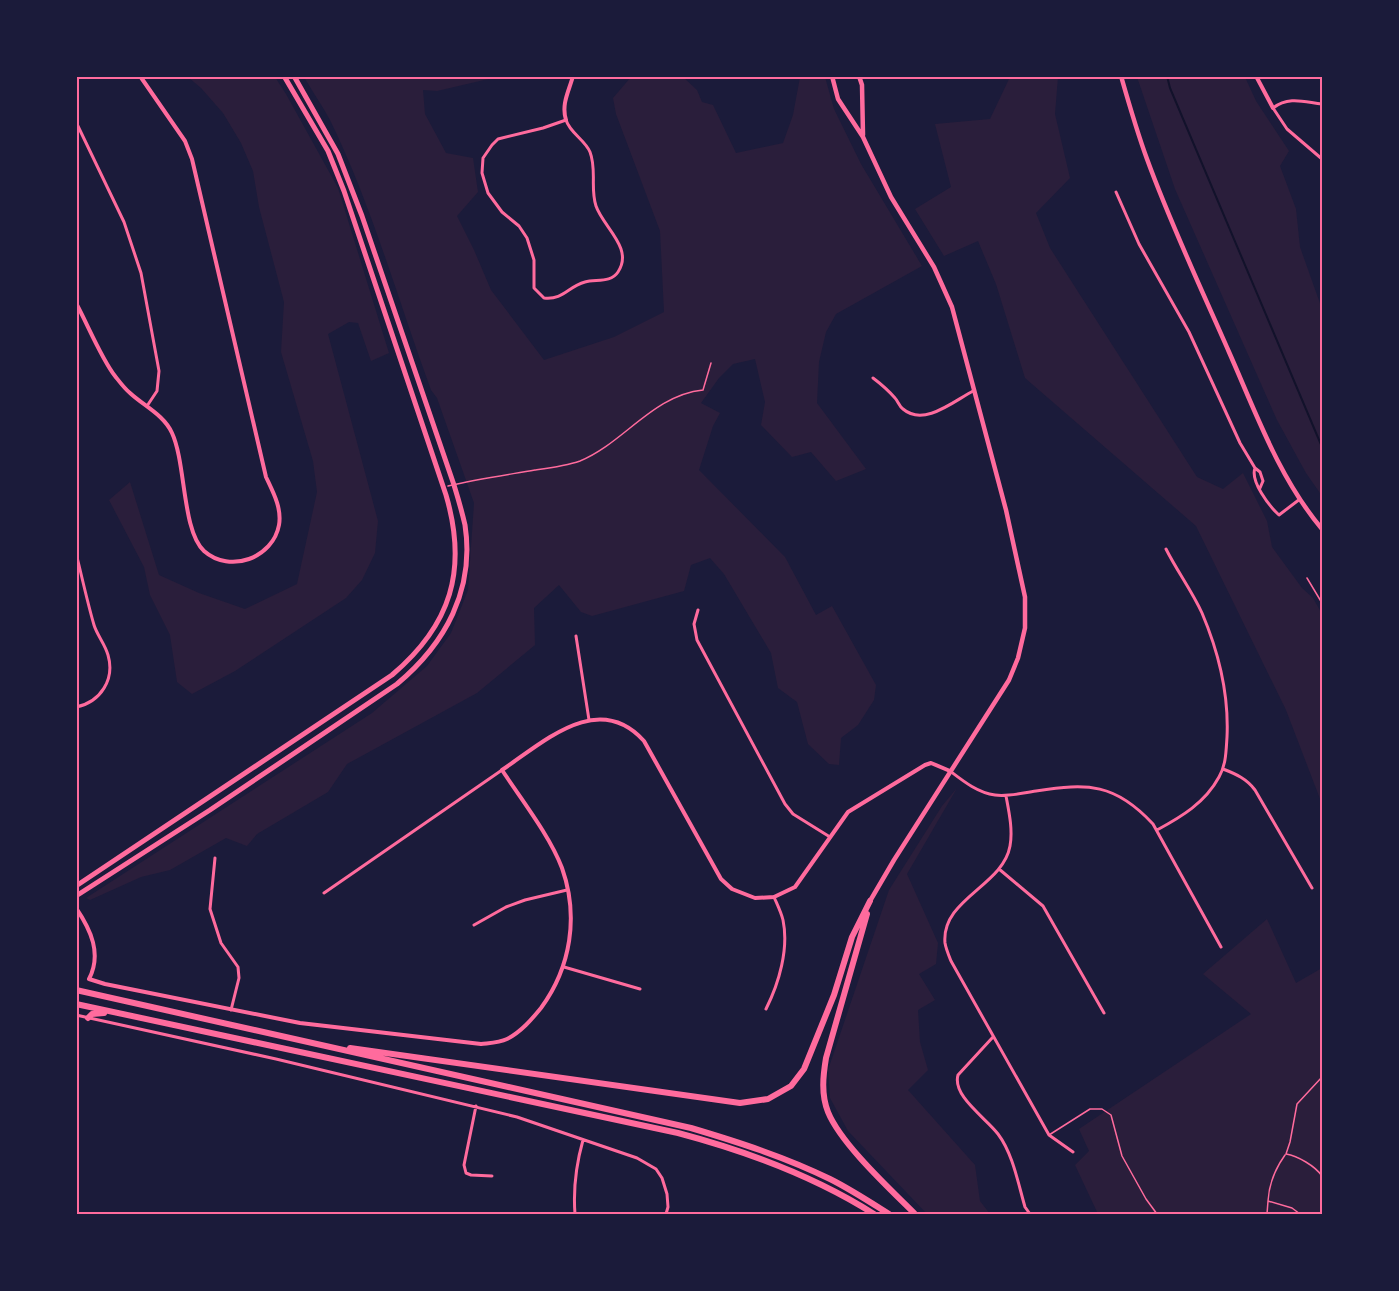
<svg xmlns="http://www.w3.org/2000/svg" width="1399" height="1291" font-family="Cabin,sans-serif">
  <rect width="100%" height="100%" fill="#1b1b3a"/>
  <path fill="#2a1e3b" d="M188,77H275L286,94L338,188L389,353L371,361L358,323L349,322L328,334L378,521L375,553L362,580L346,598L235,671L192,694L177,682L170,635L150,595L144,567L109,500L130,482L159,575L199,593L245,609L297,584L317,492L313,461L281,352L284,302L259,207L253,171L241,143L223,113L201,88Z
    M304,77H497L437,91L423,90L425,114L446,153L473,158L478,192L457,216L474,250L491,290L544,360L614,337L664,312L660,231L616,114L613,98L631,77H683L697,90L702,102L713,105L736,153L783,143L793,115L800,77H825L834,109L861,164L922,266L836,314L826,332L819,362L817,403L866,469L836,481L811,452L792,457L761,425L765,402L755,359L733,364L719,378L701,403L720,413L713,426L699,470L785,557L816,615L832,606L876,685L874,700L858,725L841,738L839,765L829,764L808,744L797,702L778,688L771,653L724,574L710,558L691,565L684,591L592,616L581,612L559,585L534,608L535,645L477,693L347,764L328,792L257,834L247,846L226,838L170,870L141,877L90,900L86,898L372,713L427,666L451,633L468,590L474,503L437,398L431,390C398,300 372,206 330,120C322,105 312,91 304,77Z
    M1010,77H1058L1055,114L1070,178L1036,213L1050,248L1197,477L1223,489L1243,473L1267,521L1272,547L1302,588L1313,598L1322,614V804L1286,710L1196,526L1025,378L996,284L978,241L944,256L915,209L951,187L935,124L990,119Z
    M1137,77H1245L1256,101L1289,151L1280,166L1296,209L1300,247L1322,309V496L1306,473L1277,420L1175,189Z
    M957,788L907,874L938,943L936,964L919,974L935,1000L918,1010L920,1042L928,1070L908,1090L975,1165L980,1201L990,1214H927L848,1131L830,1098L828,1070L889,890L942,806Z
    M1267,919L1296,983L1322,968V1214H1098L1075,1165L1089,1151L1079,1129L1251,1014L1203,974Z"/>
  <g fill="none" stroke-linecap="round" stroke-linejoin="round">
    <path stroke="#12122b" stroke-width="2" d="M1167,76L1170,88L1322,447"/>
    <path stroke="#ff6b9d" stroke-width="1.5" d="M448,486C477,479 506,475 535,470C550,468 566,466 580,461C624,443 653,395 703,390L711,363
      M1307,578L1322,603
      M1322,1077L1297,1104L1290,1142L1286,1154C1298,1156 1315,1166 1322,1176
      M1049,1135L1090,1109H1102L1111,1115L1122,1156L1146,1199L1157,1214
      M1285,1155C1275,1169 1269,1183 1268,1201L1292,1208L1300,1214
      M1267,1214L1268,1201"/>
    <path stroke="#ff6b9d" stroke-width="3" d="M1322,104C1304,102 1289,96 1273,108L1287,129L1322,159
      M566,120C570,133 585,140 590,152C597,170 590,188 596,206C603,227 634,248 618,272C611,283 596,279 585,282C567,287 564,300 544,298L534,288V260L527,238L519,226L502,212L488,193L482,173L483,158L492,145L498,139L543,128Z
      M76,122L124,222L141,273L159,371L157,391L147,406
      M1116,192L1139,244L1189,332L1240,443L1255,468L1260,472L1263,481L1260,488
      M873,378C881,384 888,390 895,398C898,401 899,406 903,409C924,427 954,401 973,391
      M1255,468C1250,481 1269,506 1279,515L1300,499
      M76,553C82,577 87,601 94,625C97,635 105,644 108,655C115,679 101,702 76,707
      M698,610L694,624L697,640L785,804L793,814L830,837
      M576,636L589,720
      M1223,769C1236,774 1247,779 1255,790L1312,888
      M950,771C963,781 978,793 995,795C1008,797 1022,793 1036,791C1088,783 1115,783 1153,824L1221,947
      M1006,796C1009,812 1013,830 1010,846C1003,886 941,899 945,943C946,949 949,956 951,961L1049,1135L1073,1152
      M1157,830C1181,817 1205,803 1219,777C1226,765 1226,752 1227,737C1229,694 1219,653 1202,613C1192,591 1177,571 1166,549
      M215,858L210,909L221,943L238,967L239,978L231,1010
      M999,869L1043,906L1104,1013
      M324,893L502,770
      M474,925L506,907L525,900L567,890
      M564,967L640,989
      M766,1009C779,983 789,949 783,920C781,912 777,904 774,897
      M76,1015L276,1059L517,1117L637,1158L656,1169L662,1178L667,1194L668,1207L666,1214
      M993,1037L958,1075C952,1096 986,1118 998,1134C1013,1154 1018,1183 1025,1207L1030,1214
      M476,1106L464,1165L466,1173L471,1175L492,1176
      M575,1214C573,1188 576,1165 583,1140"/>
    <path stroke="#ff6b9d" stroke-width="4" d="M1256,76L1273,108
      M566,120C561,104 569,91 573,76
      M76,303C87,323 101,358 115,376C119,381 124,388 130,393C144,406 164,415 172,433C186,463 182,531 204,551C230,574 273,558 279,525C282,508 273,492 266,477L192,159L185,141L140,76
      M76,908C91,930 102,954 89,979L105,984L300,1023L481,1044C489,1043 499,1043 507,1039C521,1032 532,1019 541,1008C571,967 579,916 562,868C550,836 521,799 502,770C544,742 598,690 644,741L721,879L732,889L755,898L774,897L795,887L848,812L925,765L931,763L950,771"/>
    <path stroke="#ff6b9d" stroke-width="4.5" d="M832,76L838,99L863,137L891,197L934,267L952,307L1006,510L1025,597V628L1018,658L1009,680L894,860L870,901
      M859,76L862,85L863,135
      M1121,76C1129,104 1137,132 1147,159C1171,225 1201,288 1229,352C1256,413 1279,478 1322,529"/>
    <path stroke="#ff6b9d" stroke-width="5" d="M76,886L392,675C451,625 468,570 446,495L344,191L328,151L284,76
      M76,896L210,810L397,684C445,644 475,590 465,525C462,512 458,498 454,485L362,216L338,154L294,76"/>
    <path stroke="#ff6b9d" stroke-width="6" d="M867,914L826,1058C823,1076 821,1094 828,1112C841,1144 890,1189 915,1214
      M76,990L691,1128C738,1142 785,1157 830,1179C850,1189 870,1202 889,1214
      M76,1004L678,1133C746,1151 814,1176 874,1214
      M88,1018L92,1014L104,1013
      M350,1048L740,1103L768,1099L791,1086L804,1069L834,995L852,937L870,901"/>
  </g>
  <rect width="1399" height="1291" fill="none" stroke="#1b1b3a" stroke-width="156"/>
  <rect x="78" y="78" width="1243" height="1135" fill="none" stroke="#ff6b9d" stroke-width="2"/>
</svg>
